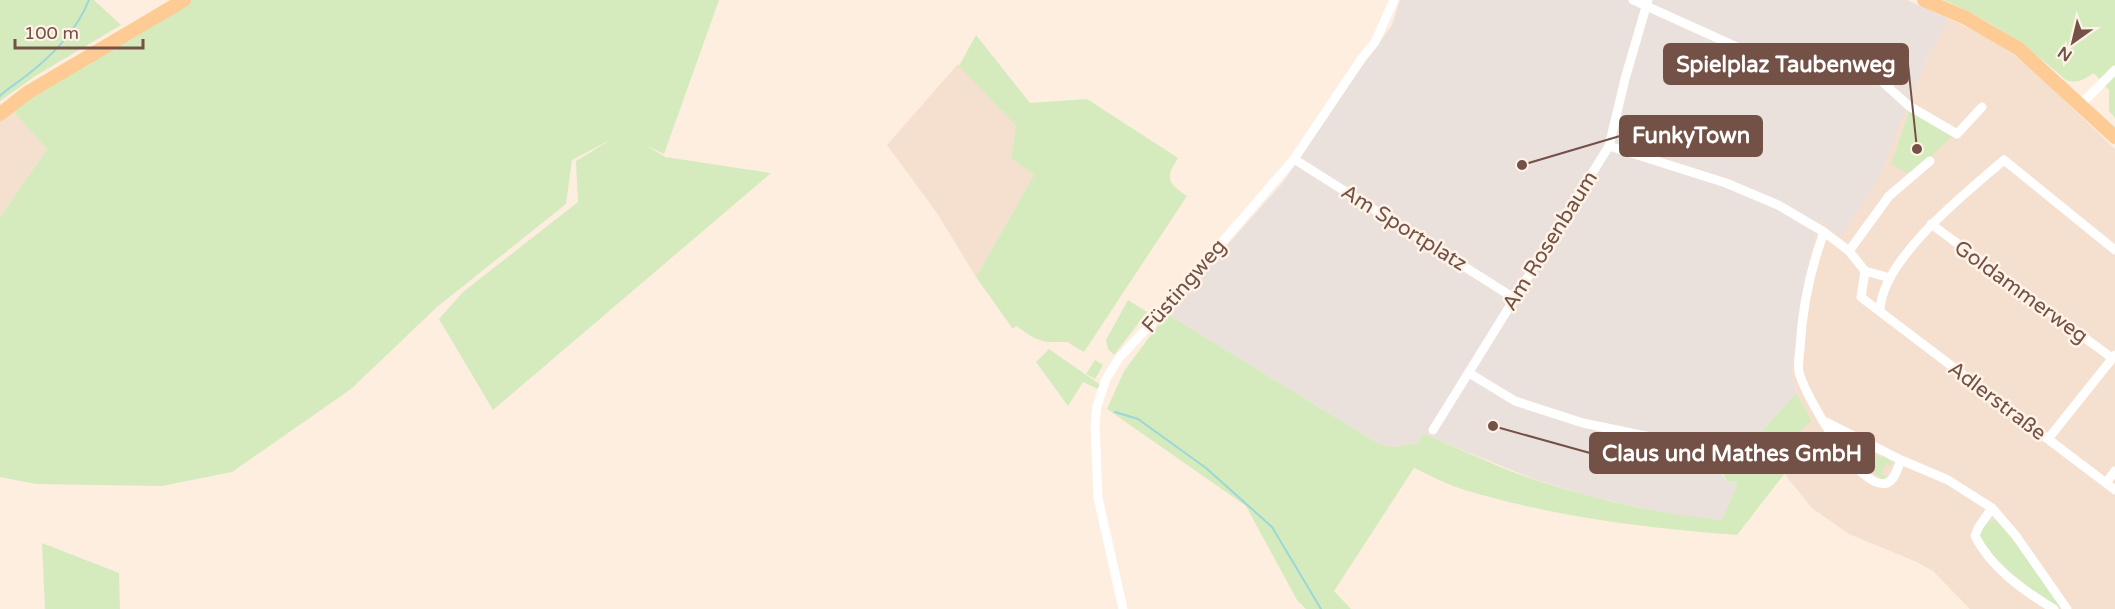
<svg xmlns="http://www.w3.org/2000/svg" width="2115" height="609" font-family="'Varela Round',sans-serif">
  <rect width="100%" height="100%" fill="#fdeee0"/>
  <path fill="#f5dfce" d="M1949,19L1984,35L2018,58L2041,78L2115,149V609H1970L1933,571L1917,562L1849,534L1812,508L1770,456L1812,421L1796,393L1792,372L1800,306L1818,220L1906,108L1925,63Z
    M958,64L1016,126L1011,158L1034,175L976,277L937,213L887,145Z
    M11,109L47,149L0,217V119Z"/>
  <path fill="#ebe1dc" d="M1400,0H1907L1949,19L1925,63L1877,181L1841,236L1818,221L1800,307L1792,372L1796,393L1751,443L1742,450L1720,461L1723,476L1728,482L1733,481L1737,485L1722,520L1677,516L1589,496L1536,480L1423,434L1418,443L1394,447L1379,444L1172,317L1168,312L1284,181L1343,92L1392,25Z"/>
  <path fill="#d5ebbe" d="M0,0H94L121,25L37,75L0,101Z
    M192,0H719L664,154L646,145L665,157L771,173L493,410L439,319L463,292L578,202L576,161L612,139L572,160L566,204L437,307L351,389L232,472L162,486L36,484L0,477V217L47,149L11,109Z
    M1943,0H2115V118L2109,111V90L2094,73C2084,79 2078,84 2066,80C2028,47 1990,19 1943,0Z
    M976,35L1030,103L1087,99L1178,158C1165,179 1167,182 1187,196L1084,352L1067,342H1046L1034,338L1016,326L1013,329L976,277L1034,175L1011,158L1016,126L959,66Z
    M1910,109L1954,135L1910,175L1891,164Z
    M1128,300L1147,312L1114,355L1108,349L1106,340Z
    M1168,312L1172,317L1379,444L1394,447L1418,443L1423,434C1461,449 1499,468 1538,481C1598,500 1659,514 1722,520L1737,485L1733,481L1728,482L1724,476L1720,461L1742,450L1751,443L1796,393L1812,421L1771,456L1785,473L1737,535C1645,528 1554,517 1465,490C1448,485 1431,476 1414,468L1334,591L1351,609H1306L1297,600L1246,506L1107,409L1124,371Z
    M1049,349L1102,386L1100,390L1083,382L1068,406L1036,362Z
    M1095,360L1103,365L1095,379L1086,374Z
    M1833,431L1853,441L1852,444L1882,458L1884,455L1891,462V466L1886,464L1881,474L1888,477L1886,480L1873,474L1875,472L1854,457L1842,441H1839Z
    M1998,520L2003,524L2063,608C2035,601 1994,562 1979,538C1980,526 1986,520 1998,520Z
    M42,543L119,573L120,609H45Z"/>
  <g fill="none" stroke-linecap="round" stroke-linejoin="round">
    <path stroke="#9ad7d9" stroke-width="2" d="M0,96C8,88 17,83 26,76C52,56 77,30 89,0
      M1115,412L1138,419L1206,468L1272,527L1321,609"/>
    <path stroke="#fff" stroke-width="9" d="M1633,0L1801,76H1818L1838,63L1848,60H1854L1867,68L1909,106L1957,134L1982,107
      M2081,104L2115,70
      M1609,146L1726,183L1778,205L1824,232L1849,251L1865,271
      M1294,159L1514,298
      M1931,224L2112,358
      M1824,232C1810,270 1802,309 1800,349C1799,356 1798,365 1799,372C1804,394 1860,493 1887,483C1895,480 1898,467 1901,460
      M1849,251L1889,196L1930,161
      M1865,271L1861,297L1866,301L2115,490
      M1865,271L1890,278
      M1880,311C1881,259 1967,192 2004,160L2115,250
      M1469,373L1515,401L1583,423L1684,444L1701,454
      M1826,422L1901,460L1948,480L1992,508L2016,536L2067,609
      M1433,430L1609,146L1625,79L1648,0
      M2048,439L2115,355
      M2106,483L2115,471
      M1992,508L1978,528L1975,536C1991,568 2024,591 2054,609
      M1123,609L1098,498L1095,425L1097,406L1106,379L1119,358L1160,314L1294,159L1362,58L1375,42L1394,0"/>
    <path stroke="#ffcb95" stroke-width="14" d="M1924,0L1966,18L2019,49L2115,137
      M0,114L27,93L184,0"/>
  </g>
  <g text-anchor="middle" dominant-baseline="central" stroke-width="5" stroke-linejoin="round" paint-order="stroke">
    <g font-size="21" fill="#745146" stroke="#fff3e7">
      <text transform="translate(1404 228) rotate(32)">Am Sportplatz</text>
      <text transform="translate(1550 241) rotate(-58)">Am Rosenbaum</text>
      <text transform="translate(1184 286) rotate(-49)">Füstingweg</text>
      <text transform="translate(2021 292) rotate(36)">Goldammerweg</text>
      <text transform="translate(1997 401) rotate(37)">Adlerstraße</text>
    </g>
  </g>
  <path fill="none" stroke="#745146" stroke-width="2" d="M1917 149L1908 64M1522 165L1620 136M1493 426L1590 453"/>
  <g fill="#745146" stroke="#fff3e7" stroke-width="2">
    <circle cx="1917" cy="149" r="6"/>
    <circle cx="1522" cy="165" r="6"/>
    <circle cx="1493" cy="426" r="6"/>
  </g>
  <g fill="#745146" stroke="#745146" stroke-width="2">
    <rect x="1664" y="44" width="244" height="40" rx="6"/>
    <rect x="1620" y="116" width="142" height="40" rx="6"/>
    <rect x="1590" y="433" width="284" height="40" rx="6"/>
  </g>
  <g font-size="22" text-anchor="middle" font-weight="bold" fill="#fff">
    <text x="1786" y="72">Spielplaz Taubenweg</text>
    <text x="1691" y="143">FunkyTown</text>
    <text x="1732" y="461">Claus und Mathes GmbH</text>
  </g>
  <g transform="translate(2073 42) rotate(214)" stroke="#fff3e7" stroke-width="4.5" paint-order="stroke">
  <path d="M0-4.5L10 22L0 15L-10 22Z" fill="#745146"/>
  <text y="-9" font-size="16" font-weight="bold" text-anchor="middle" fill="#745146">N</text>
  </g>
  <path d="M15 39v9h128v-9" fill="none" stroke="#745146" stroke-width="3"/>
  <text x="24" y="39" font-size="18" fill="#745146" stroke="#fff3e7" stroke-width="4.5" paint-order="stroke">100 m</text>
</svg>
